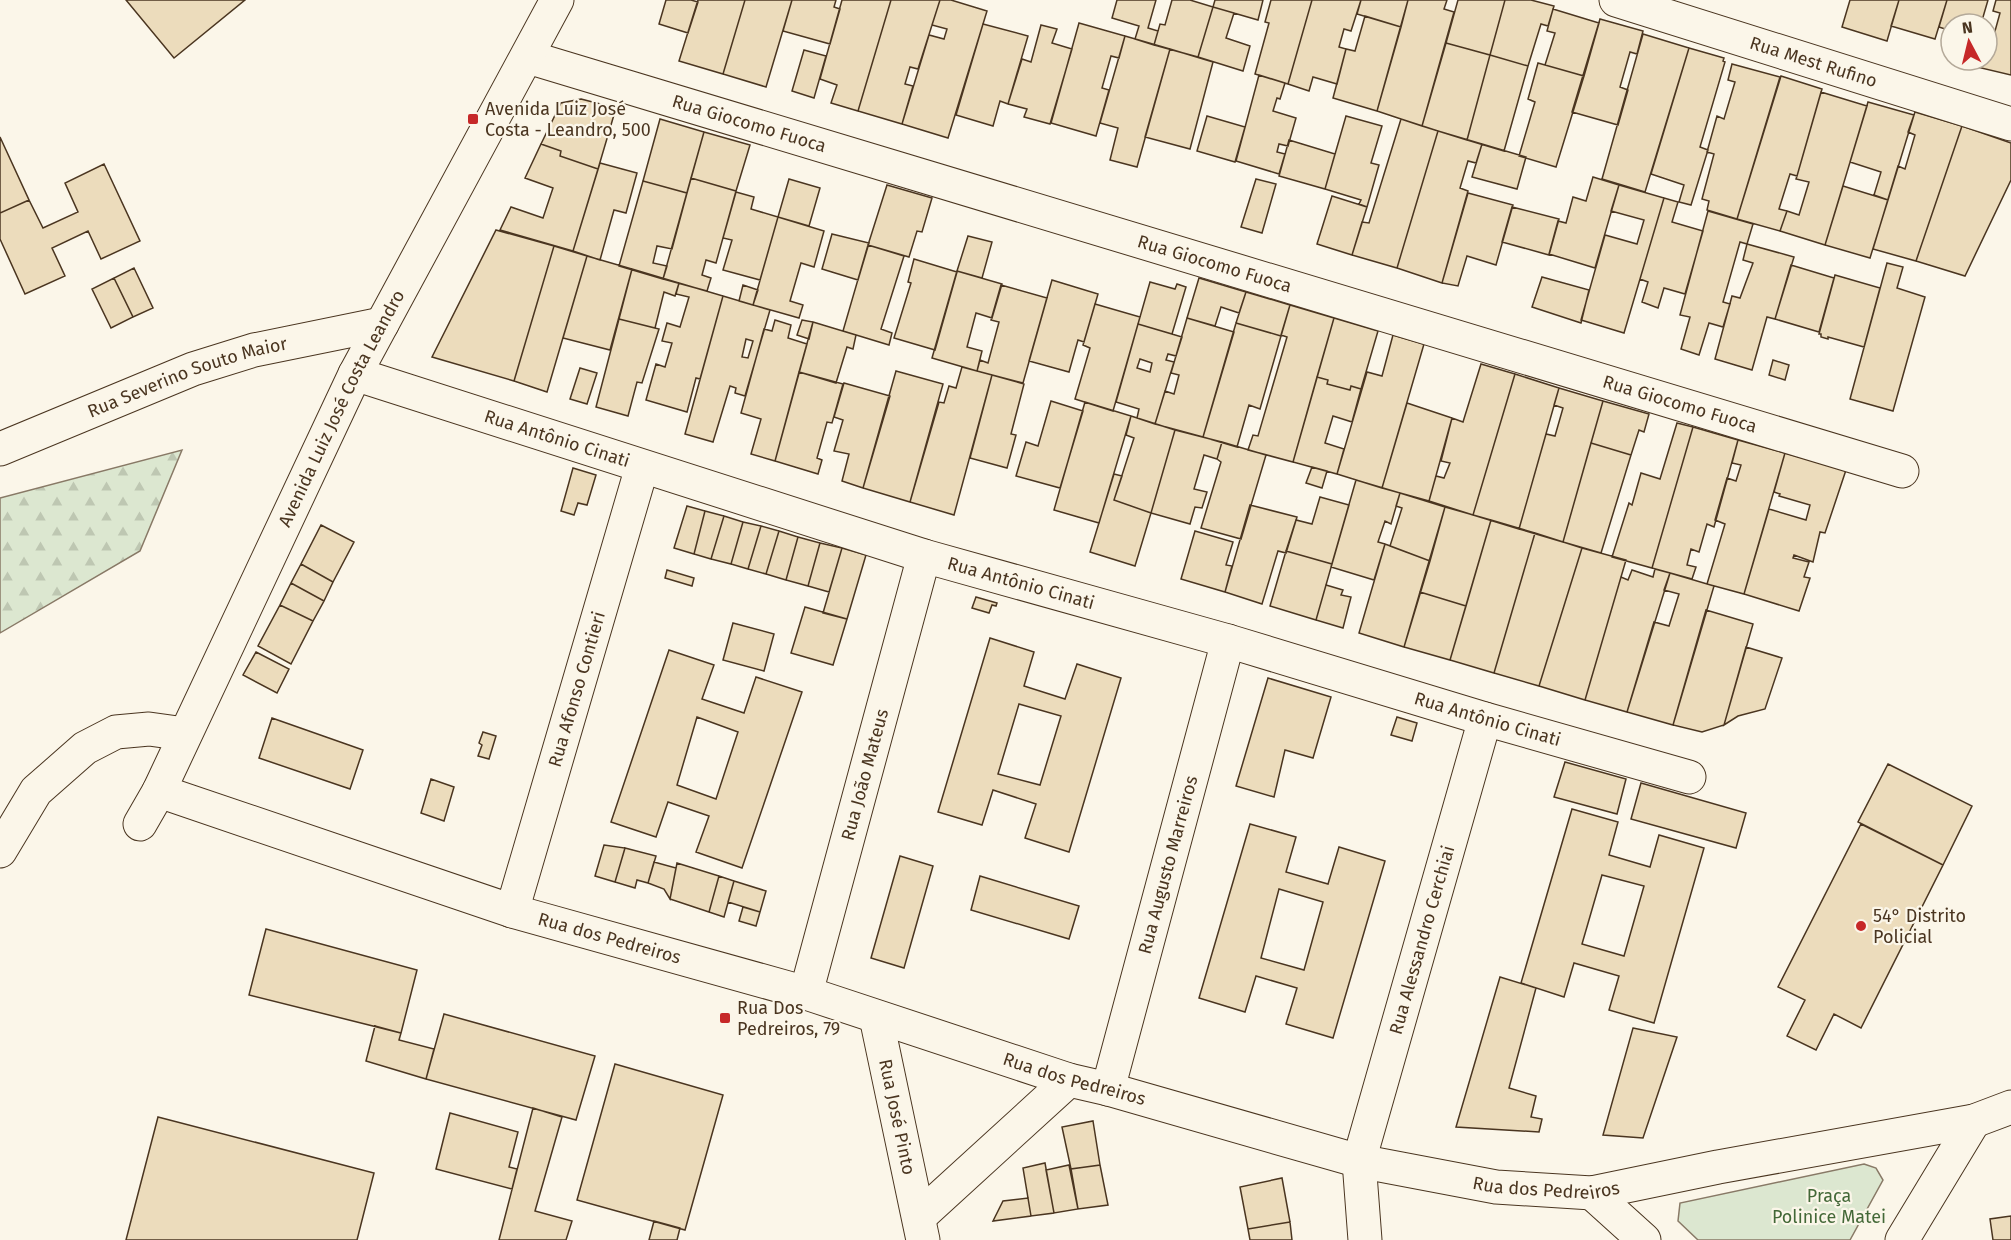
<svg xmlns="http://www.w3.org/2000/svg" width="2011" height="1240" font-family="'Fira Sans',sans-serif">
  <defs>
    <pattern id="forest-firs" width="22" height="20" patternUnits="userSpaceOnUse" patternTransform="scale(1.5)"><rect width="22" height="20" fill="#dce7d0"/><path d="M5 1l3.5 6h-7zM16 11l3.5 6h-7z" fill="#bec7b2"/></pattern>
  </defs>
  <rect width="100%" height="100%" fill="#fbf6e9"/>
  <path fill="#dce7d0" stroke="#887966" stroke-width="1.5" d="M1864,1164L1876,1168L1883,1180L1850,1240H1698L1678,1221L1680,1203Z"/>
  <path fill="url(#forest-firs)" stroke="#887966" stroke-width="1.5" d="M182,450L140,551L0,633V498Z"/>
  <path fill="#ecdcbc" stroke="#4a3520" stroke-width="1.5" fill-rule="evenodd" d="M126,0H245L174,58Z
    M666,0H691L698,2L688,33L659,24Z
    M698,0H745L723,74L679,61Z
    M745,0H792L766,87L723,74Z
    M792,0H836L834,7L840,9L830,44L783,31Z
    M842,0H891L858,111L831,103L837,85L820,79Z
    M891,0H940L918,69L910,67L905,84L913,86L902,124L858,111Z
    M940,0H951L987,11L948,138L902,124L929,35L944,39L947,29L932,25Z
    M1117,0H1156L1148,28L1158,31L1154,45L1135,39L1139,26L1112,18Z
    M1172,0H1190L1213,7L1198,57L1154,45L1160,24L1165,25Z
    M1215,0H1263L1258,20L1213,7Z
    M1271,0H1312L1288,84L1255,74L1269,23L1265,22Z
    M1312,0H1361L1351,31L1344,29L1339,47L1346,49L1337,84L1313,77L1309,91L1288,84Z
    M1361,0H1408L1401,27L1357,14Z
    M1408,0H1447L1444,9L1454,12L1422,126L1377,111Z
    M1458,0H1505L1490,55L1446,43Z
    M1505,0H1531L1554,6L1548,26L1541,24L1528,66L1490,55Z
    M1850,0H1899L1887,41L1842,27Z
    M1899,0H1947L1935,39L1891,26Z
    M1947,0H1988L1981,24H1951V31L1939,27Z
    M1996,0H2011V75L1977,67L1978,60H1987L2000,13L1993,11Z
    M1213,7L1234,13L1226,38L1250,46L1243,71L1198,57Z
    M1553,9L1599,23L1584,76L1545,65L1555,33L1547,31Z
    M1365,16L1401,27L1377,111L1333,98L1346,49L1355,51Z
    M1600,19L1643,31L1637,54L1630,52L1620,87L1628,90L1618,125L1572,112Z
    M1079,23L1125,36L1119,58L1111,56L1102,88L1109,90L1096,136L1051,123Z
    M983,24L1028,36L1008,104L1000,101L993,126L956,115Z
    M1041,25L1057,29L1052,43L1072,49L1050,124L1024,117L1027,109L1008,104L1022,59L1031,62Z
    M1643,34L1689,48L1645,192L1602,179Z
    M1125,36L1170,49L1137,167L1110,160L1118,128L1100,123Z
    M1446,43L1490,55L1467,140L1422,126Z
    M1689,48L1724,58L1723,61L1725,62L1700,147L1708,150L1691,205L1679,202L1684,185L1651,174Z
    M1170,49L1213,62L1190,149L1145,137Z
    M804,50L826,56L814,98L792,91Z
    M1490,55L1528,66L1504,151L1467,140Z
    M1538,63L1584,76L1556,167L1519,156L1535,102L1528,99Z
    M1732,64L1780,77L1737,219L1707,210L1709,201L1702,199L1714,154L1707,152L1717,116L1724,119L1735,82L1728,80Z
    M1259,75L1285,83L1280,99L1277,98L1273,111L1296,118L1288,146L1279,144L1277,152L1285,154L1279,174L1236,161Z
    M1781,76L1822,89L1797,176L1790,174L1779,209L1787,211L1780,231L1737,219Z
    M1821,92L1867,106L1825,245L1780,231L1787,211L1799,215L1809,182L1796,179L1797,176Z
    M581,99L616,108L598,169L560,156L561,151L541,144L561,103Z
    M1868,102L1914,115L1888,200L1874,195L1881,172L1850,162Z
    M1915,112L1962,126L1916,261L1873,249L1898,166L1905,169L1915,135L1908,132Z
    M1207,116L1245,127L1235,162L1197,151Z
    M1346,116L1382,126L1371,163L1379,165L1367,207L1359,204L1361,200L1325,189Z
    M660,119L704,132L687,193L643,181Z
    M1401,119L1438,131L1397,268L1352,255L1362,222L1369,223Z
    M1962,126L2011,143V180L1965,276L1916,261Z
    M1438,131L1482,144L1476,163L1468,161L1460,188L1468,191L1442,283L1397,268Z
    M704,132L750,145L736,191L691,178Z
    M0,137L29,200L0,213Z
    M1289,140L1335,154L1325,189L1279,176Z
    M541,144L561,151L560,156L598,169L573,251L500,230L511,207L543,218L553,188L525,178Z
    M1482,144L1526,157L1517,189L1472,177Z
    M600,163L637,173L626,213L614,210L600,260L573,251Z
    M104,164L140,241L101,259L88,231L52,248L65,276L25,294L0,239V213L29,200L43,228L78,212L65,183Z
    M1593,177L1619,185L1595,268L1549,254L1558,221L1566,223L1573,197L1586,201Z
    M691,178L736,191L716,263L706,260L702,275L711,278L707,291L663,279Z
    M789,179L820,188L809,226L778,217Z
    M1256,179L1276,184L1262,233L1241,227Z
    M643,181L687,193L672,249L657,246L653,263L667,266L663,279L619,266Z
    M887,185L932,198L922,232L917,231L909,257L868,245Z
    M1619,185L1664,198L1624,333L1581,320L1605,235L1637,244L1644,220L1611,211Z
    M1843,186L1888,200L1870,258L1825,245Z
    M736,192L754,197L751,209L778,217L760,280L723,270L732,240L723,238Z
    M1468,193L1513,205L1496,265L1467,256L1458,286L1442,283Z
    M1332,196L1367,207L1352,255L1317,244Z
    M1664,198L1678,202L1672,222L1703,231L1685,294L1664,288L1658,308L1642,302L1648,282L1640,279Z
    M1512,207L1559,219L1549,255L1502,242Z
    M1708,211L1753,224L1747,244L1740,242L1723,302L1730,304L1723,327L1709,323L1699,355L1681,349L1690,317L1680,315Z
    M778,217L824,231L814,267L801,263L790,301L803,305L799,318L753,305Z
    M496,230L554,246L514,381L432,357Z
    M832,234L869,243L858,280L822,269Z
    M968,236L992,242L982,278L957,271Z
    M1747,244L1794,257L1775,319L1767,317L1752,370L1715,359L1732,296L1740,298L1753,263L1743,260Z
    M868,245L904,256L881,329L892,333L889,345L843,331Z
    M554,246L587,256L547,392L514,381Z
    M587,256L632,269L610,350L563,338Z
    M914,259L957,272L935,350L894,338L911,283L908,282Z
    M1887,263L1903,267L1897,288L1925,297L1893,411L1850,399Z
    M1791,265L1834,278L1819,332L1775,319Z
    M134,268L153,308L133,317L114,278Z
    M632,269L679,283L675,296L664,292L655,328L619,319Z
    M957,271L1002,284L992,318L976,313L967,347L982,351L977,371L932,358Z
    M1835,275L1880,288L1864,347L1828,337V339L1821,337V334H1819Z
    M1542,277L1589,290L1581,323L1532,307Z
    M114,278L133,317L111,328L92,289Z
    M1199,278L1246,292L1239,313L1221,307L1215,326L1187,318Z
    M1052,280L1098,294L1084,342L1078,340L1069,372L1029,361Z
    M1150,282L1175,289L1177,284L1186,287L1172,334L1138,324Z
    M679,283L723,296L700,379L696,378L687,412L646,400L656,364L665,367L672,343L662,341L667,323L680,327L689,297L676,294Z
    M743,285L758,290L753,305L739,301Z
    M1001,285L1047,298L1023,383L977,371L980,360L988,363L999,322L991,320Z
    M1246,292L1290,305L1281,336L1236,323Z
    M723,296L770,310L745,396L735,393L736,388L730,386L713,442L685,434ZM746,339L753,341L748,358L742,357Z
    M1095,304L1140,317L1113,411L1075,399L1090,348L1083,345Z
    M1290,305L1334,318L1293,462L1248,450L1253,435L1258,436L1287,337L1281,335Z
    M1187,318L1234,332L1203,437L1155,424L1165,391L1174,394L1179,375L1171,373Z
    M1334,318L1378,331L1361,389L1351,386L1350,390L1327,384L1328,380L1317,377Z
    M619,319L659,329L642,383L637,382L628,416L596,407Z
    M775,320L791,325L788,338L807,344L775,461L751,454L761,419L741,413L764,329L772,331Z
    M802,320L813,322L809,339L797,335Z
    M813,322L856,335L853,349L847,347L836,383L799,372Z
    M1236,323L1281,336L1260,409L1249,405L1237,447L1203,437Z
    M1138,324L1182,337L1176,356L1168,354L1166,360L1174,362L1155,424L1137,418L1139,409L1116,402ZM1140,359L1152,363L1150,372L1137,368Z
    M1393,335L1424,344L1382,488L1337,474L1367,372L1382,376Z
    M1773,360L1789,365L1785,380L1769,375Z
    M1481,364L1515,374L1473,515L1429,501L1436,476L1444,478L1450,463L1441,461L1452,418L1463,422Z
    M962,367L992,375L954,515L910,502L939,402L944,403L949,386L956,388Z
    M580,368L597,373L587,404L570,399Z
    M896,371L943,384L910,502L863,488Z
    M799,372L843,384L832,423L827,422L817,458L822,460L818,474L775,461Z
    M1515,374L1559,388L1519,529L1473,515Z
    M992,375L1024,384L1011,434L1016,435L1007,468L970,458Z
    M1317,377L1328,380L1327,384L1350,390L1351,386L1361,389L1352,422L1333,416L1325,443L1344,449L1337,474L1293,462Z
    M844,383L890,396L863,488L842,481L849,454L834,451L843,420L834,417Z
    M1559,388L1603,401L1563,542L1519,529L1546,434L1555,436L1563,408L1554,405Z
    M1051,401L1083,411L1060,488L1016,476L1026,442L1038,446Z
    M1603,401L1649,414L1644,432L1639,430L1631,455L1591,443Z
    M1085,402L1131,416L1099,523L1054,510Z
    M1407,403L1452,418L1429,501L1382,488Z
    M1131,416L1175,430L1151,513L1114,500L1134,438L1126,435Z
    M1677,423L1693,427L1652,568L1612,557L1629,503L1632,505L1641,473L1660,479Z
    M1693,427L1738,440L1714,527L1707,524L1699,552L1691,549L1687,565L1696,567L1692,579L1652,568Z
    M1175,430L1222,442L1217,459L1204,455L1194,489L1207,492L1202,508L1195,507L1190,524L1151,513Z
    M1738,440L1785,453L1744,594L1707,584L1725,524L1715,520L1727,478L1736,481L1741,465L1732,463Z
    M1222,442L1266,455L1241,539L1201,528L1221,462L1217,459Z
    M1591,443L1631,455L1601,553L1563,542Z
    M1785,453L1846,470L1825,533L1820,532L1813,562L1794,555L1793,558L1809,562L1804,577L1810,578L1799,611L1744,594L1769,509L1806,520L1810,505L1779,496L1780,494L1774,492Z
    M1312,467L1327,471L1322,488L1306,483Z
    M573,468L596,475L587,505L578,503L574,515L561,511Z
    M1114,474L1122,476L1114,500L1151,513L1135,566L1090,552Z
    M1356,480L1400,493L1391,524L1385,521L1378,542L1385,544L1374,580L1331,567Z
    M1400,493L1445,507L1430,561L1390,546L1402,508L1396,506Z
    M1320,497L1349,505L1332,564L1286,551L1296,520L1312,524Z
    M1250,505L1297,517L1286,553L1278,551L1262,604L1225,592Z
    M687,506L705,511L694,554L674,548Z
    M1445,507L1491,520L1466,606L1420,592Z
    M705,511L724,516L711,559L694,554Z
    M724,516L743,522L731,564L711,559Z
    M1491,520L1535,533L1494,673L1450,660Z
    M743,522L761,526L748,569L731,564Z
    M321,525L354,542L333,582L301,564Z
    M761,526L779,531L766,574L748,569Z
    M779,531L798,537L786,580L766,574Z
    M1195,531L1233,542L1226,565L1232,566L1225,592L1181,579Z
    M1535,533L1582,548L1539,686L1494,673Z
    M798,537L820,543L808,586L786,580Z
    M820,543L842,548L829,592L808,586Z
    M1385,544L1430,561L1404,647L1359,633Z
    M842,548L866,555L847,619L823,613Z
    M1582,548L1626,560L1585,700L1539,686Z
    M1286,551L1332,564L1316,620L1270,606Z
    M301,564L333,582L324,601L291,583Z
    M1655,569L1670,573L1627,712L1585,700L1621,577L1628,580L1632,570L1653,577Z
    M667,570L694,578L692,586L665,578Z
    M1670,573L1714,586L1673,725L1627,712L1654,622L1669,626L1679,594L1664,590Z
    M291,583L324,601L313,621L280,605Z
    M1326,585L1343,590L1341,595L1351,597L1343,628L1316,620Z
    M1420,592L1466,606L1450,660L1404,647Z
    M976,597L997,603L996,606L992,605L989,613L972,608Z
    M280,605L313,621L291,664L258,646Z
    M805,607L847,619L833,665L791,653Z
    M1706,610L1753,624L1724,725L1702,732L1673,725Z
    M733,623L774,634L764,671L723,660Z
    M990,638L1034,652L1024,686L1065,699L1077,664L1121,678L1069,852L1025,838L1036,804L993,790L982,825L938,812ZM1019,704L1061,716L1040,785L998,774Z
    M1746,647L1782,658L1765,709L1738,716L1724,725Z
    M669,650L714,665L702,699L744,713L756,677L802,692L742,868L696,852L709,816L668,802L656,837L611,822ZM697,717L738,732L716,799L677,785Z
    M256,652L289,669L277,693L243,675Z
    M1268,678L1331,697L1313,758L1285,750L1274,797L1236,786Z
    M1397,717L1417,723L1412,741L1391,735Z
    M272,718L363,750L350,789L259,758Z
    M483,732L496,736L489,759L478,756L482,745L479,743Z
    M1565,762L1626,779L1617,814L1554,797Z
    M1888,764L1972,806L1943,865L1858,822Z
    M431,779L454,787L444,821L421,813Z
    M1641,783L1746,813L1736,848L1631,819Z
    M1572,809L1618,822L1609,855L1650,867L1659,835L1704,848L1654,1023L1609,1010L1619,976L1574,963L1564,997L1521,983ZM1602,875L1644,886L1624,956L1582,944Z
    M1250,824L1296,837L1286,872L1328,884L1339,847L1385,861L1333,1038L1286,1024L1297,988L1256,976L1245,1012L1199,998ZM1279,889L1323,902L1304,970L1261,958Z
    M1861,824L1943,865L1861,1028L1834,1014L1816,1050L1787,1036L1805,1000L1778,987Z
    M604,845L625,848L615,882L595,876Z
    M625,848L656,856L648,883L637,880L635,888L615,882Z
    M900,856L933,866L904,968L871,958Z
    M654,862L676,868L670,899L664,889L648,883Z
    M677,863L719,876L709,912L670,899Z
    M719,876L734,881L724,917L709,912Z
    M980,876L1079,906L1069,939L971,910Z
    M734,881L766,891L760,912L728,902Z
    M743,907L760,912L756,926L739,921Z
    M266,929L417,970L401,1033L249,995Z
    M1500,977L1536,988L1509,1088L1536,1096L1531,1117L1542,1119L1539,1132L1456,1127Z
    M444,1014L595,1056L576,1120L426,1079Z
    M375,1026L401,1033L399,1040L434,1049L426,1079L366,1061Z
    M1633,1028L1677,1037L1643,1138L1603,1135Z
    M615,1064L723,1095L685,1230L577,1200Z
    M533,1108L562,1117L535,1211L572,1221L566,1240H499Z
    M450,1113L518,1132L509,1167L517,1169L512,1189L436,1169Z
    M158,1117L374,1173L357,1240H126Z
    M1093,1121L1100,1165L1071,1169L1062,1127Z
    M1045,1163L1054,1213L1031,1216L1023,1168Z
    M1069,1165L1078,1209L1054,1213L1046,1170Z
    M1100,1165L1108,1205L1078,1209L1071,1169Z
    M1282,1178L1290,1222L1248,1229L1240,1187Z
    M1028,1198L1031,1216L993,1221L1003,1201Z
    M2011,1216V1240H1993L1990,1219Z
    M654,1221L680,1228L677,1240H649Z
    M1290,1222L1292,1240H1250L1248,1229Z"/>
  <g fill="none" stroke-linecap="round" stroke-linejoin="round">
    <defs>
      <g id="minor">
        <path id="s1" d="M1616,0L2011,124"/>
        <path id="s2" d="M528,57L1902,471"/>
        <path id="s3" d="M355,374L924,556L1228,641L1485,719L1689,777"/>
        <path id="s4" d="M0,449L193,369L254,350L382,324"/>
        <path id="s5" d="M159,791L512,911L806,993L1069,1080L1108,1089L1359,1161L1496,1187L1592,1193L1718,1167L1974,1121L2011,1107"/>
        <path id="s6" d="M140,824L159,791L355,374L557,0"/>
        <path d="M0,851L36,791L85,748L116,732L149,729L185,734"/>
        <path id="s7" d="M512,911L642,467"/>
        <path id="s8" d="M806,993L924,556"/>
        <path id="s9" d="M876,1017L923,1240"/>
        <path id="s10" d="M1108,1089L1228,641"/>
        <path d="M1592,1193L1644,1240"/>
        <path d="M919,1217L1069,1080"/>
        <path id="s11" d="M1365,1240L1359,1161L1485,719"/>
        <path d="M1902,1240L1974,1121"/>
      </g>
    </defs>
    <use href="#minor" stroke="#4a3520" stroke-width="35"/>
    <use href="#minor" stroke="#fbf6e9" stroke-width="33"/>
  </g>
  <g fill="#c62828" stroke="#fbf6e9" stroke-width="2">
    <rect x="467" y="113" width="12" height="12" rx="3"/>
    <circle cx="1861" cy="926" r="6"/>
    <rect x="719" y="1012" width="12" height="12" rx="3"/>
  </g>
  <g text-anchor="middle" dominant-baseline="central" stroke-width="4.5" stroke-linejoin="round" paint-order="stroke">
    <g font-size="18" fill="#4a3520" stroke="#fbf6e9">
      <text stroke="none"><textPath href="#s1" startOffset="207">Rua Mest Rufino</textPath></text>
      <text stroke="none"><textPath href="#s2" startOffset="231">Rua Giocomo Fuoca</textPath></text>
      <text stroke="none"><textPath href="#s2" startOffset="717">Rua Giocomo Fuoca</textPath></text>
      <text stroke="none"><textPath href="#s4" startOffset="201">Rua Severino Souto Maior</textPath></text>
      <text stroke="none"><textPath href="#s2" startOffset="1203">Rua Giocomo Fuoca</textPath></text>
      <text stroke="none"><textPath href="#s6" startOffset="462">Avenida Luiz José Costa Leandro</textPath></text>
      <text stroke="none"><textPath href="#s3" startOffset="212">Rua Antônio Cinati</textPath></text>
      <text stroke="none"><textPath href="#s3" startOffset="698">Rua Antônio Cinati</textPath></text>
      <text stroke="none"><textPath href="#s7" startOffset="231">Rua Afonso Contieri</textPath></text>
      <text stroke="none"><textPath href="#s3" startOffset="1184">Rua Antônio Cinati</textPath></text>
      <text stroke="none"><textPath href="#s8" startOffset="226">Rua João Mateus</textPath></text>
      <text stroke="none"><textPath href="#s10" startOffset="232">Rua Augusto Marreiros</textPath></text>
      <text stroke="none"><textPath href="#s5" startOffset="474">Rua dos Pedreiros</textPath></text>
      <text stroke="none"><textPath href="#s11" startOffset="309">Rua Alessandro Cerchiai</textPath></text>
      <text stroke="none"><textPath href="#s5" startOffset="960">Rua dos Pedreiros</textPath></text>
      <text stroke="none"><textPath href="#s9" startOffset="102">Rua José Pinto</textPath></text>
      <text stroke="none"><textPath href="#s5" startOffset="1446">Rua dos Pedreiros</textPath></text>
    </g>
    <g font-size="18" fill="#4a3520" stroke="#fbf6e9" text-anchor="start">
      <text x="485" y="109">Avenida Luiz José<tspan x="485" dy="21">Costa - Leandro, 500</tspan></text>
      <text x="1873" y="916">54° Distrito<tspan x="1873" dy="21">Policial</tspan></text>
      <text x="737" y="1008">Rua Dos<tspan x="737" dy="21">Pedreiros, 79</tspan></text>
    </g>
    <g font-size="18" fill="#436837" stroke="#fbf6e9">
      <text x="1829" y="1196">Praça<tspan x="1829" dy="21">Polinice Matei</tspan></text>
    </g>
  </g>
  <g transform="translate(1969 42) rotate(353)"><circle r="28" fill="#fbf6e9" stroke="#b4a999" stroke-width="1.5"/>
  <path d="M0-4.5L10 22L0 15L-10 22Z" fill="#c62828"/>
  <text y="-9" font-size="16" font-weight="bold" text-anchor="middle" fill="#4a3520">N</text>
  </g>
</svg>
